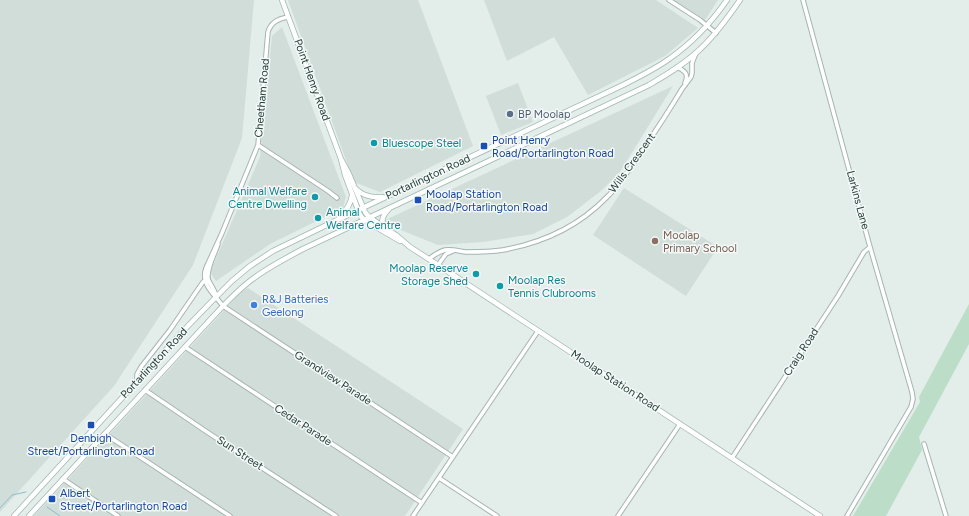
<svg xmlns="http://www.w3.org/2000/svg" width="969" height="516" font-family="Figtree,sans-serif">
  <rect width="100%" height="100%" fill="#e3edea"/>
  <path fill="#d1ddd9" d="M0,0H254L242,138L193,265L114,386L0,512Z
    M288,0H418L473,146L380,192L354,182Z
    M484,0H656L698,28L665,56L588,95L554,37L507,61Z
    M674,0H718L705,20Z
    M282,27L346,197L343,208L270,244L216,281L210,272L260,157L272,36Z
    M518,83L533,122L501,135L486,96Z
    M673,86L620,172L601,191L567,217L533,234L483,242L438,245L381,222Z
    M624,188L718,247L686,296L593,235Z
    M248,288L463,429L405,516H34L242,291Z"/>
  <path fill="#bcdec9" d="M969,304V344L919,437L922,450L886,516H853L920,402L919,397Z"/>
  <g fill="none" stroke-linecap="round" stroke-linejoin="round">
    <path stroke="#8cbed1" stroke-width="1" d="M47,507L60,516
      M0,508L12,495L26,492"/>
    <defs>
      <path id="street" d="M669,0L700,20L716,33
        M803,0L870,247L912,392L913,399L911,407L847,516
        M288,17C278,19 271,22 268,32L258,145L222,233L206,268C200,284 214,294 223,306L453,457
        M677,67C685,71 689,74 685,83
        M258,145L328,191L337,198
        M429,259C434,255 438,252 445,250C451,249 459,251 466,252C478,252 491,252 503,250C542,243 579,226 607,197C622,182 632,165 644,148C657,129 670,109 682,89L691,77L692,73V63L696,53
        M438,265L446,254L453,251
        M216,296C215,289 209,284 208,278C207,267 215,254 218,244
        M185,347L422,503
        M137,381V374L141,367L170,330L203,282L208,279
        M145,390L207,432L336,516
        M105,434L230,516
        M924,444L946,516
        M732,458L838,296L864,252L870,247
        M439,478L497,516
        M63,479L118,516
        M413,516L538,331
        M618,516L680,424"/>
      <path id="secondary" d="M282,0L341,159L345,175L360,215L364,220L400,241
        M341,159L349,174L365,212L369,217L396,235L410,247L438,265L820,516
        M356,189C363,196 371,198 382,197
        M339,217C346,211 351,204 352,195
        M384,226C380,220 384,214 389,209
        M14,516L185,329L216,297L232,281L250,266L273,251L335,221L623,85C639,77 655,69 669,59C692,43 711,23 727,0
        M29,516L209,321C223,306 237,290 254,278C269,267 286,258 303,249L649,85C666,75 683,65 697,52C714,37 727,19 740,0"/>
    </defs>
    <use href="#street" stroke="#a6b5b2" stroke-width="5.5"/>
    <use href="#secondary" stroke="#a1b8b3" stroke-width="6"/>
    <use href="#street" stroke="#fff" stroke-width="3.5"/>
    <use href="#secondary" stroke="#fff" stroke-width="4.5"/>
  </g>
  <circle fill="#5c6f8a" stroke="#f4f9f7" stroke-width="1.5" cx="510" cy="114" r="4"/>
  <g fill="#0f9aa8" stroke="#f4f9f7" stroke-width="1.5">
    <circle cx="374" cy="143" r="4"/>
    <circle cx="315" cy="197" r="4"/>
    <circle cx="318" cy="218" r="4"/>
    <circle cx="476" cy="274" r="4"/>
    <circle cx="500" cy="286" r="4"/>
  </g>
  <g fill="#1a4fb4" stroke="#f4f9f7" stroke-width="1.5">
    <rect x="480" y="142" width="8" height="8" rx="2"/>
    <rect x="414" y="196" width="8" height="8" rx="2"/>
    <rect x="87" y="421" width="8" height="8" rx="2"/>
    <rect x="48" y="495" width="8" height="8" rx="2"/>
  </g>
  <circle fill="#8d6e63" stroke="#f4f9f7" stroke-width="1.5" cx="655" cy="241" r="4"/>
  <circle fill="#3f7fe0" stroke="#f4f9f7" stroke-width="1.5" cx="254" cy="305" r="4"/>
  <g text-anchor="middle" dominant-baseline="central" stroke-width="3" stroke-linejoin="round" paint-order="stroke">
    <g font-size="11" fill="#233e3a" stroke="#f4f9f7">
      <text transform="translate(312 80) rotate(70)">Point Henry Road</text>
      <text transform="translate(262 98) rotate(-85)">Cheetham Road</text>
      <text transform="translate(632 163) rotate(-54)">Wills Crescent</text>
      <text transform="translate(428 177) rotate(-25)">Portarlington Road</text>
      <text transform="translate(858 200) rotate(75)">Larkins Lane</text>
      <text transform="translate(801 352) rotate(-57)">Craig Road</text>
      <text transform="translate(154 363) rotate(-47)">Portarlington Road</text>
      <text transform="translate(333 378) rotate(33)">Grandview Parade</text>
      <text transform="translate(615 381) rotate(33)">Moolap Station Road</text>
      <text transform="translate(303 425) rotate(33)">Cedar Parade</text>
      <text transform="translate(240 453) rotate(33)">Sun Street</text>
    </g>
    <g font-size="11" fill="#4e5e75" stroke="#f4f9f7" text-anchor="start">
      <text x="518" y="114">BP Moolap</text>
    </g>
    <g font-size="11" fill="#164399" stroke="#f4f9f7" text-anchor="start">
      <text x="492" y="140">Point Henry<tspan x="492" dy="13">Road/Portarlington Road</tspan></text>
      <text x="426" y="194">Moolap Station<tspan x="426" dy="13">Road/Portarlington Road</tspan></text>
      <text x="91" y="438" text-anchor="middle">Denbigh<tspan x="91" dy="13">Street/Portarlington Road</tspan></text>
      <text x="60" y="493">Albert<tspan x="60" dy="13">Street/Portarlington Road</tspan></text>
    </g>
    <g font-size="11" fill="#0d838f" stroke="#f4f9f7" text-anchor="start">
      <text x="382" y="143">Bluescope Steel</text>
      <text x="307" y="191" text-anchor="end">Animal Welfare<tspan x="307" dy="13">Centre Dwelling</tspan></text>
      <text x="326" y="212">Animal<tspan x="326" dy="13">Welfare Centre</tspan></text>
      <text x="468" y="268" text-anchor="end">Moolap Reserve<tspan x="468" dy="13">Storage Shed</tspan></text>
      <text x="508" y="280">Moolap Res<tspan x="508" dy="13">Tennis Clubrooms</tspan></text>
    </g>
    <g font-size="11" fill="#785e54" stroke="#f4f9f7" text-anchor="start">
      <text x="663" y="235">Moolap<tspan x="663" dy="13">Primary School</tspan></text>
    </g>
    <g font-size="11" fill="#366cbe" stroke="#f4f9f7" text-anchor="start">
      <text x="262" y="299">R&amp;J Batteries<tspan x="262" dy="13">Geelong</tspan></text>
    </g>
  </g>
</svg>
